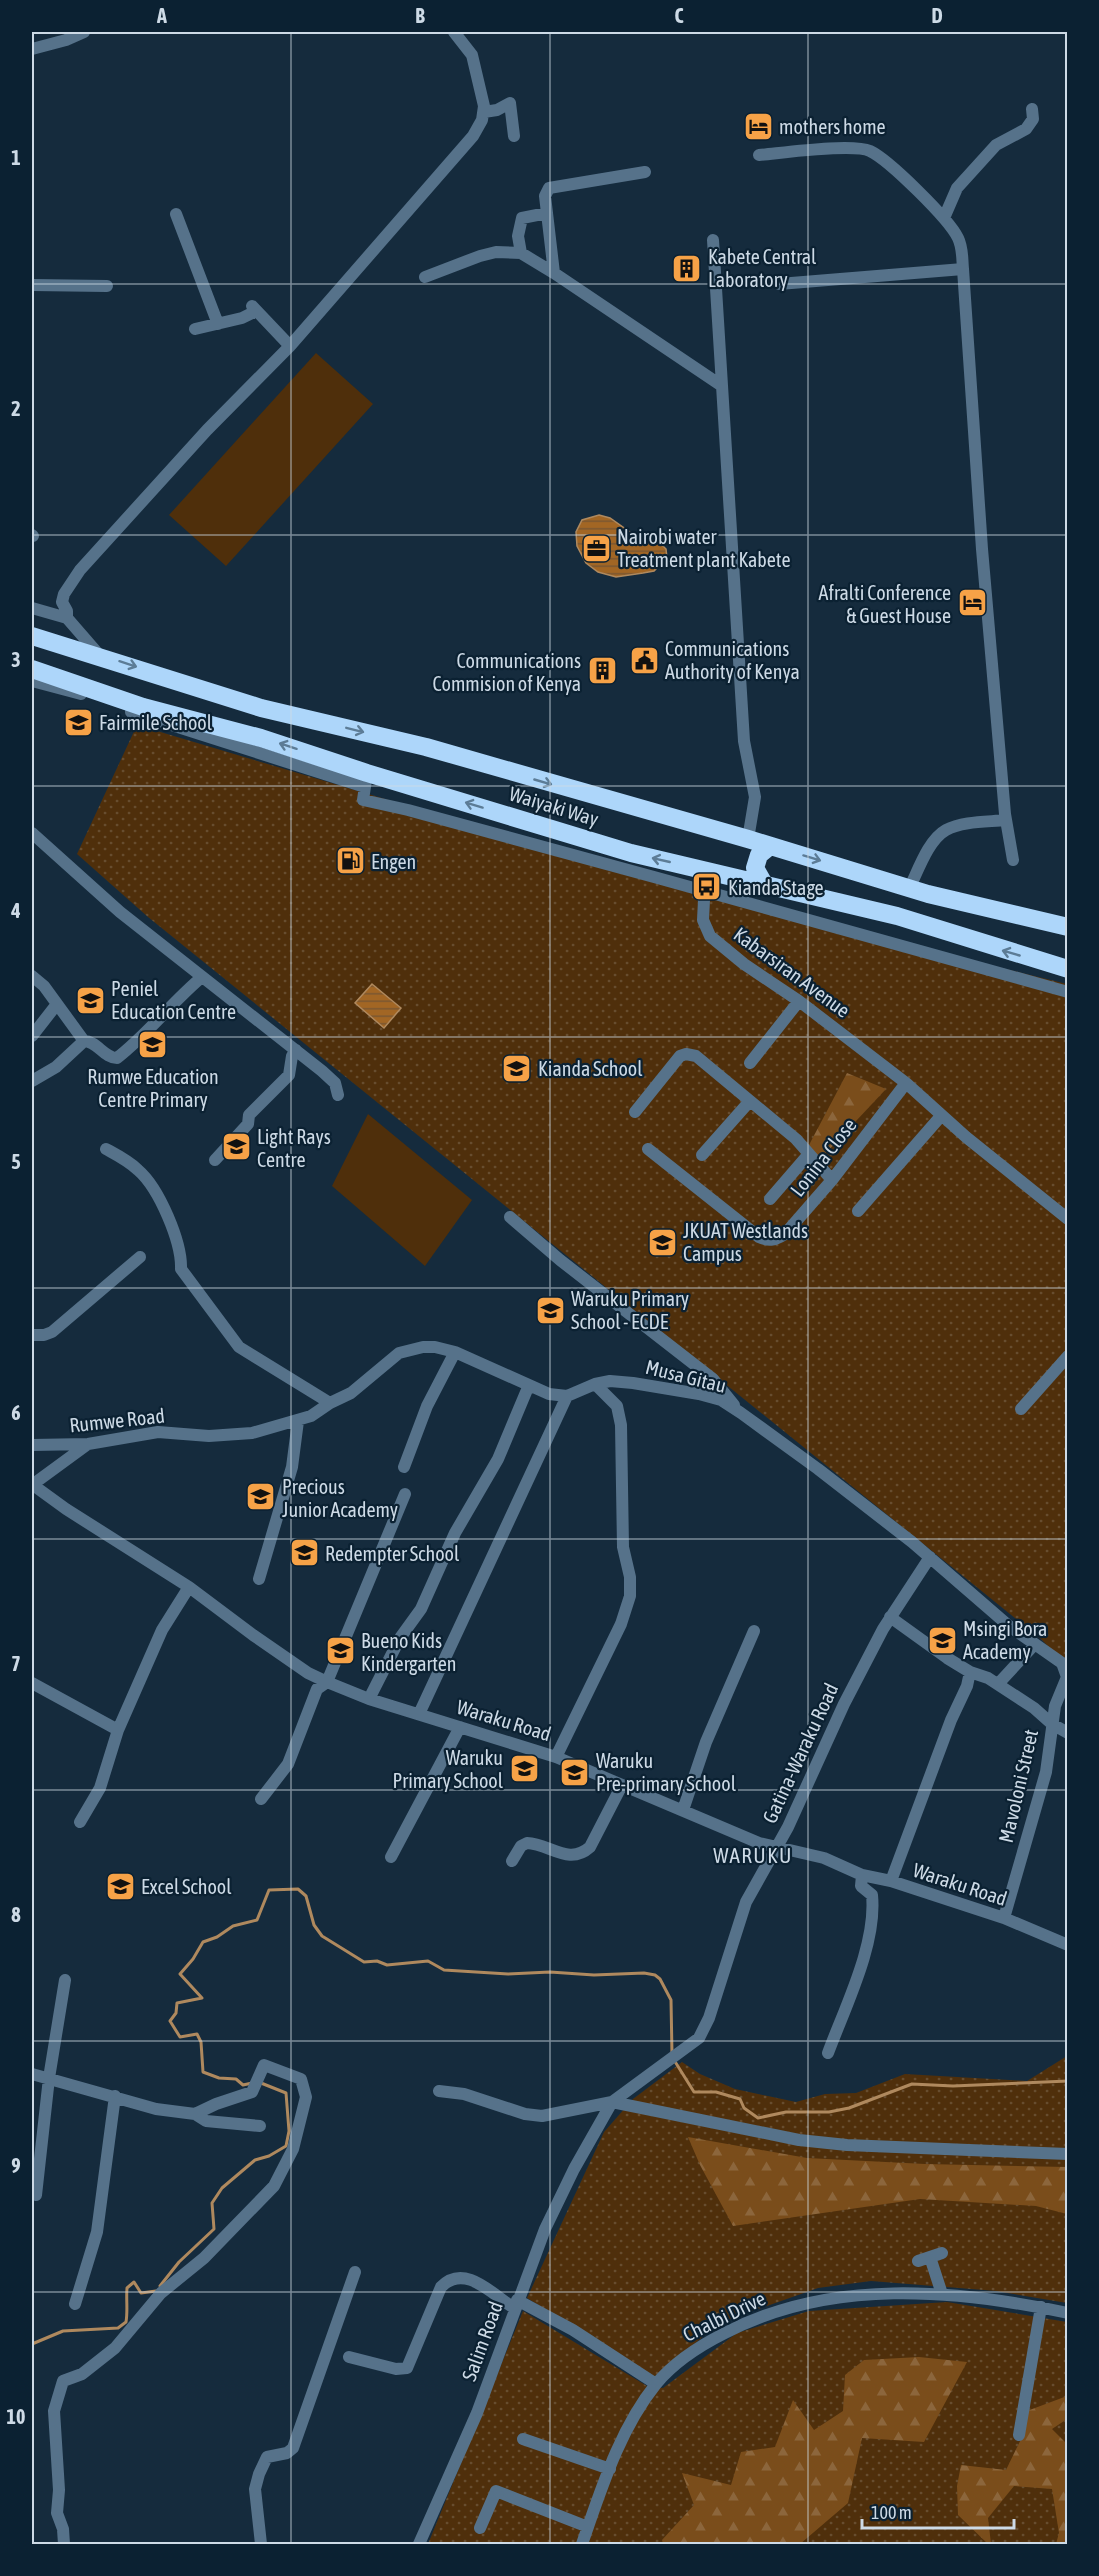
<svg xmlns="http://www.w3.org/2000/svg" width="1099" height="2576" font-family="'Asap Condensed',sans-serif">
  <defs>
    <pattern id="grass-dots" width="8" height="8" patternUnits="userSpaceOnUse" patternTransform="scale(1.5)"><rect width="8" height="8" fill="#4f2f0b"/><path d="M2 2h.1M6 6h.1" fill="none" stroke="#674d2f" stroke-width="1.8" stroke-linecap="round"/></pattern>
    <pattern id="forest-firs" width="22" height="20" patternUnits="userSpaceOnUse" patternTransform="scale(1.5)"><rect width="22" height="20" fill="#7a4d1b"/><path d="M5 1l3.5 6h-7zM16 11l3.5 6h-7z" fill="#8c663c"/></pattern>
    <pattern id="water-rules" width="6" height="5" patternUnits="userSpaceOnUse" patternTransform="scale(1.5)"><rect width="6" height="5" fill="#a26624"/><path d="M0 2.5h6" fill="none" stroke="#7a5731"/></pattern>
  </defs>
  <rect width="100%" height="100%" fill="#152b3d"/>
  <path fill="url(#grass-dots)" d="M137,725L727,901L1067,984V1666L1042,1640L148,917L77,854Z
    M1067,2056V2303L996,2291L871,2281L818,2288L721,2322L654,2377L527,2298L604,2132L633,2099L682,2062L700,2074L735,2089L796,2102L825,2094L856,2093L905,2074L1027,2081Z
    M947,2302L1067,2322V2544H428L523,2311L647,2386L663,2388L737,2333L809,2311Z"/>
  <path fill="url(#forest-firs)" d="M847,1073L886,1089L826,1153L820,1168L809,1145Z
    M688,2137L807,2158L925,2164L1067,2167V2214L1036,2206L920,2199L733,2226L700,2165Z
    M919,2357L967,2362L924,2442L862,2438L848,2503L800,2544H663L662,2540L694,2505L682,2473L731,2485L741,2452L775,2447L793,2400L814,2430L843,2411L845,2375L864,2360Z
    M1067,2396V2419L1052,2429L1067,2444V2544H1056L1059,2533L1052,2489L1014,2486L988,2518L991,2544H988L958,2515L957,2486L961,2465L1006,2470L1022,2437L1027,2411Z"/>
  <path fill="#4f2f0b" d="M316,353L373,404L226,566L169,515Z
    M368,1114L472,1200L425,1266L332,1186Z"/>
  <path fill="url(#water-rules)" stroke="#af895e" stroke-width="1.5" d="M599,515L610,518L630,532L658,541L666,549L667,558L654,571L643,573L616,577L598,572L586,563L577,546L576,532L582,520Z
    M372,984L401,1008L384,1028L355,1003Z"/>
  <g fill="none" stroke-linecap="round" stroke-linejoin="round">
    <path stroke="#af895e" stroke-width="3" d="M674,2060L694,2092H716L740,2099L744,2108L758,2118L786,2112H829L849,2108L912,2084L953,2086L1068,2081
      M252,2083L243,2085L236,2079L219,2078L203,2072L201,2042L197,2034L180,2037L170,2021L176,2013L177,2003L202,1998L180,1974L193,1959L203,1942L217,1937L233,1926L257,1920L269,1890L298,1889L306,1896L314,1925L322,1936L364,1962L377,1961L387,1965L428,1961L444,1970L508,1974L550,1972L594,1975L644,1973L655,1975L660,1979L671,2000L672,2054
      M160,2286L179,2262L214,2229L212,2203L222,2188L255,2160L269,2156L286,2146L289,2131L286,2093L261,2083
      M32,2344L63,2331L118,2328L126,2322C128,2310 126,2300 127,2288L134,2282L141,2293L156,2291"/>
    <path stroke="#56728a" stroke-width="12" d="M32,49L66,40L84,32
      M484,112L497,110L510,103L514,136
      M759,155C782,153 852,143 870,151C889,160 949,219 958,238C963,248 962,259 963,269
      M176,214L218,324
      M944,218L957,188L996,145L1026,129L1033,119L1032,109
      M713,240L744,741L755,797L748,839
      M521,253L518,236L522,218L547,213
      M554,273L545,196L549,188L645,172
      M425,277L480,256L496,252L521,253L554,273L722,386
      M779,284L963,269L982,549L1005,814L1013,860
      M32,285L107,286
      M252,306L290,346
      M195,329L242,318L256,311
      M32,535L33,536
      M32,608L67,618
      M100,656L67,618V611L62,602L64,594L80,570L207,430L290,346L473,136L482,120L484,106L472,55L454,32
      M32,681L81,694
      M131,712L365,787
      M367,773L363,800L408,810L654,877L1068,992
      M32,833L120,912L322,1071L335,1083L338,1095
      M700,889L704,900L703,920L710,936L744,964L799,1001L906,1083L966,1137L1068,1219
      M909,889C918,871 928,840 946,830C963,821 988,822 1006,820
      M32,976L44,986L84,1041
      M32,1036L57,1004
      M750,1063L799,1001
      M32,1081L56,1067L84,1041C97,1041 104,1058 117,1058C148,1034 172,1002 202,977
      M635,1112L680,1056L686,1054L696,1056L796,1139L832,1180
      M106,1149C117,1155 129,1161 138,1170C159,1188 182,1242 181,1269L239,1347L330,1403
      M648,1149L759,1237C770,1242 775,1240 785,1234L832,1180L906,1083
      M702,1155L749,1102
      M215,1160L248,1124L249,1115L289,1075L292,1056L296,1050
      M770,1199L808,1155
      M858,1211L941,1116
      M510,1217L560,1260L713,1379L734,1405
      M32,1335H44L52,1332L140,1257
      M1021,1409L1068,1356
      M32,1445L88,1444L158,1432L209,1436L252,1433L311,1416L330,1403L351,1393L399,1353L423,1347H435L455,1352L549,1394L567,1396L595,1384L610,1381L633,1383L699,1394L721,1400L741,1413L818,1469L912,1542L1009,1626L1062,1663
      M404,1467L427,1406L455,1352
      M32,1485L88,1444
      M33,1485L66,1509L189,1587L253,1635L308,1673L327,1682L369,1699L556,1757L759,1843L824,1858L862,1875L891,1881L1004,1918L1068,1945
      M259,1579L292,1467L298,1421
      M890,1617L947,1658L970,1672L988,1678L1034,1708L1052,1724L1068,1733
      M32,1683L118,1730L100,1788L80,1822
      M998,1684L1034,1645
      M369,1699L400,1638L421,1609L455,1533L498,1459L529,1385
      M419,1714L567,1396
      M118,1730L162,1630L189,1587
      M556,1757L621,1624L630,1596V1577L623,1547L621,1425L617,1406L595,1384
      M261,1799L288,1764L317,1689L327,1682L405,1494
      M683,1810L706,1742L754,1631
      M391,1857L460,1727
      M512,1861L521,1846L527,1843C550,1844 569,1866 590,1847L622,1785
      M891,1881L951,1720L967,1686L970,1672
      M1004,1918L1046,1772L1055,1706L1067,1677L1062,1663
      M828,2053C845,2007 877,1944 872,1895L861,1886L862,1875
      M32,2074L156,2109L195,2114L206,2121L260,2126
      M439,2091L464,2094L525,2114L542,2116L612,2102L799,2140L847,2145L1068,2154
      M36,2195L49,2078L65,1980
      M930,2257L942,2294
      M918,2261L942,2253
      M517,2300L573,2330L656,2384
      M75,2304L97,2232L115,2096
      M349,2357L396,2369L407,2368L441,2287C465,2262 494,2296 514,2308
      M1019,2435L1041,2307
      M523,2439L610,2469
      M480,2528L496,2491L588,2527
      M64,2544L63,2529L57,2513L59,2490L54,2411L63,2381L82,2374L115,2348L161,2293L204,2258L274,2186L293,2149L306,2097L301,2079L264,2065L252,2092L216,2104L195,2114
      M261,2544L255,2489L259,2474L267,2457L287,2453L293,2448L355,2272
      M419,2544L477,2413L545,2229L574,2169L612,2102L699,2038L709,2018L746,1902L788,1827L844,1704L883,1629L930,1557
      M582,2544C601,2490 619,2430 656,2384C675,2361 699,2346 725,2333C831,2278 954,2289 1068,2313"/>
    <path stroke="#add6fa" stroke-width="18" d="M32,636L261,708L426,747L748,839L928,894L1068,927
      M32,669L143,707L261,738L367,773L631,853L897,916L1068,969
      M764,884L755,868L759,855L770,846"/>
  </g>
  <defs><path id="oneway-shaft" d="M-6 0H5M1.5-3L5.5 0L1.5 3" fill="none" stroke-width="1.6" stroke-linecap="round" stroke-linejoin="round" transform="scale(1.5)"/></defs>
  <g stroke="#5c7c96">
    <use href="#oneway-shaft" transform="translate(128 664) rotate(18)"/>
    <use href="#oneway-shaft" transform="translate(355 730) rotate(14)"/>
    <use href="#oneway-shaft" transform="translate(288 746) rotate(-162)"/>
    <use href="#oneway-shaft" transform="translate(543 782) rotate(16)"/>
    <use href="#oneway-shaft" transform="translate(474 805) rotate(-163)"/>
    <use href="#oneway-shaft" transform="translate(812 858) rotate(17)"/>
    <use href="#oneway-shaft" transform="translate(661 860) rotate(-167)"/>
    <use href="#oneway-shaft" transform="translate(1011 953) rotate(-164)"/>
  </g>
  <path fill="none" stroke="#cddae6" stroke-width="1.5" stroke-opacity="0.55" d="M291,32V2544M550,32V2544M808,32V2544M32,284H1068M32,535H1068M32,786H1068M32,1037H1068M32,1288H1068M32,1539H1068M32,1790H1068M32,2041H1068M32,2292H1068"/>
  <defs>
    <symbol id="hotel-square" viewBox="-11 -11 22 22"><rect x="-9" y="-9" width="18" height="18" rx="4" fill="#f6a247" stroke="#0b2132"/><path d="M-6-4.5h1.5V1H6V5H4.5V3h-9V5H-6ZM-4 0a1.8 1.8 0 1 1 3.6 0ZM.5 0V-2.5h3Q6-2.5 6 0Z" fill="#111"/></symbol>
    <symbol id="building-square" viewBox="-11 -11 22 22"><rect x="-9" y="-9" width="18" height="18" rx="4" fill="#f6a247" stroke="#0b2132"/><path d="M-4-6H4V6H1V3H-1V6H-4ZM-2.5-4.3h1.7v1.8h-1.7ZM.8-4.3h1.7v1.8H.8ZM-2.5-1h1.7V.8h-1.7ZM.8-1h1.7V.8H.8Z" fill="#111"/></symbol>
    <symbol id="office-square" viewBox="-11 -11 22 22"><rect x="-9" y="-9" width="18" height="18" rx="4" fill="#f6a247" stroke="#0b2132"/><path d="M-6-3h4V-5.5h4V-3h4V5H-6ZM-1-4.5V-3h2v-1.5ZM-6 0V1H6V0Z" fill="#111"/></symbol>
    <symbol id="civic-square" viewBox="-11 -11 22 22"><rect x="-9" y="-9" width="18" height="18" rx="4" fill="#f6a247" stroke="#0b2132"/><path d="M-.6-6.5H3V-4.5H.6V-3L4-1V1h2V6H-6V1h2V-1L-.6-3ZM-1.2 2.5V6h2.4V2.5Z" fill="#111"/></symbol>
    <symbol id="school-square" viewBox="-11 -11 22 22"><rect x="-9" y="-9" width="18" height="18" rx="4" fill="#f6a247" stroke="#0b2132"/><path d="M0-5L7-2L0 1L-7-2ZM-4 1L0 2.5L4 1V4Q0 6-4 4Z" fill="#111"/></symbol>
    <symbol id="fuel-square" viewBox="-11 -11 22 22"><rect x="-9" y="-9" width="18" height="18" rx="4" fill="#f6a247" stroke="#0b2132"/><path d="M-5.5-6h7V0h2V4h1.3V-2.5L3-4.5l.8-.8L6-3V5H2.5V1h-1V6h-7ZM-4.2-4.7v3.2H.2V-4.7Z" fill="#111"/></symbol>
    <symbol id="bus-square" viewBox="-11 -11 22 22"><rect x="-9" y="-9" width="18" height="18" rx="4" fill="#f6a247" stroke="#0b2132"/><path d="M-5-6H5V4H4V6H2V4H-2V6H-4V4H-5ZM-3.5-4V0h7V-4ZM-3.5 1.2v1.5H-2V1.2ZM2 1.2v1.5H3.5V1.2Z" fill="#111"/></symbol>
    <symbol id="university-square" viewBox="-11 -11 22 22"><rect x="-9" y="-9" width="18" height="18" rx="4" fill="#f6a247" stroke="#0b2132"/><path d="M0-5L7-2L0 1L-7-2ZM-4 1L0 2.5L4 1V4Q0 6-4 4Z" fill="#111"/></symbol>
  </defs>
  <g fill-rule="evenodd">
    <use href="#hotel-square" x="742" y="110" width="33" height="33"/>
    <use href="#building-square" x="670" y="252" width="33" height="33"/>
    <use href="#office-square" x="580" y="532" width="33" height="33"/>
    <use href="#hotel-square" x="956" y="586" width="33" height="33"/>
    <use href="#civic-square" x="628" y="644" width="33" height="33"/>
    <use href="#building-square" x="586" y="654" width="33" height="33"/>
    <use href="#school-square" x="62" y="706" width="33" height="33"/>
    <use href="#fuel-square" x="334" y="844" width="33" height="33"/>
    <use href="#bus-square" x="690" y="870" width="33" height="33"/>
    <use href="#school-square" x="74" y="984" width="33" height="33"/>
    <use href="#school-square" x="136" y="1028" width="33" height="33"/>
    <use href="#school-square" x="500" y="1052" width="33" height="33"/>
    <use href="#school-square" x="220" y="1130" width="33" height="33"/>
    <use href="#university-square" x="646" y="1226" width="33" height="33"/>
    <use href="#school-square" x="534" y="1294" width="33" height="33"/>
    <use href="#school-square" x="244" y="1480" width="33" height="33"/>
    <use href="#school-square" x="288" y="1536" width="33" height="33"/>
    <use href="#school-square" x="926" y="1624" width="33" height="33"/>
    <use href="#school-square" x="324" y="1634" width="33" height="33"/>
    <use href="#school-square" x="508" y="1752" width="33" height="33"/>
    <use href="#school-square" x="558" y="1756" width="33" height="33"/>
    <use href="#school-square" x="104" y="1870" width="33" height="33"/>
  </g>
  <g text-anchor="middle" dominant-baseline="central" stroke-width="4.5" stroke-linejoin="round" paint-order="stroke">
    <g font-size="20" fill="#cddae6" stroke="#0b2132" text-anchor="start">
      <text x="779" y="126">mothers home</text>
      <text x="708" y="256">Kabete Central<tspan x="708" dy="23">Laboratory</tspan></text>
      <text x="617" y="536">Nairobi water<tspan x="617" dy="23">Treatment plant Kabete</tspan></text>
      <text x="951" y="592" text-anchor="end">Afralti Conference<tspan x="951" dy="23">&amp; Guest House</tspan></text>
      <text x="665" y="648">Communications<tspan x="665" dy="23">Authority of Kenya</tspan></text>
      <text x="581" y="660" text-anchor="end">Communications<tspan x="581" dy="23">Commision of Kenya</tspan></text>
      <text x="99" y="722">Fairmile School</text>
      <text x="371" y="861">Engen</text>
      <text x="728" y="887">Kianda Stage</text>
      <text x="111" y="988">Peniel<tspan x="111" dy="23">Education Centre</tspan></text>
      <text x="538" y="1068">Kianda School</text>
      <text x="153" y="1076" text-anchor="middle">Rumwe Education<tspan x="153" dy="23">Centre Primary</tspan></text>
      <text x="257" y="1136">Light Rays<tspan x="257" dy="23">Centre</tspan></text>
      <text x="683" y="1230">JKUAT Westlands<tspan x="683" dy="23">Campus</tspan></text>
      <text x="571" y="1298">Waruku Primary<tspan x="571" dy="23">School - ECDE</tspan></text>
      <text x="282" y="1486">Precious<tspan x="282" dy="23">Junior Academy</tspan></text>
      <text x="325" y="1553">Redempter School</text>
      <text x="963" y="1628">Msingi Bora<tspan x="963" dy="23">Academy</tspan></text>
      <text x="361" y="1640">Bueno Kids<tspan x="361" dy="23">Kindergarten</tspan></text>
      <text x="503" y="1757" text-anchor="end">Waruku<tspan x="503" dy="23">Primary School</tspan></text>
      <text x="596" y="1760">Waruku<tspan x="596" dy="23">Pre-primary School</tspan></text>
      <text x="141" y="1886">Excel School</text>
    </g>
    <g font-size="20" fill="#cddae6" stroke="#0b2132">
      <text transform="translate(554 806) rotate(17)">Waiyaki Way</text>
      <text transform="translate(792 972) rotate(36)">Kabarsiran Avenue</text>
      <text transform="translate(823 1157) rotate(-52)">Lonina Close</text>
      <text transform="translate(686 1376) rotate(14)">Musa Gitau</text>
      <text transform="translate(117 1420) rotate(-6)">Rumwe Road</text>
      <text transform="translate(504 1720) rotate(17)">Waraku Road</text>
      <text transform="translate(800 1753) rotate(-65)">Gatina-Waraku Road</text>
      <text transform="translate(1018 1786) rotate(-77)">Mavoloni Street</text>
      <text transform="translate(960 1884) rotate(18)">Waraku Road</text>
      <text transform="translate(724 2316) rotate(-26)">Chalbi Drive</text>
      <text transform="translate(482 2341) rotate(-70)">Salim Road</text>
    </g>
    <g font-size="21" letter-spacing="1.5" fill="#cddae6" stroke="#0b2132">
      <text x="753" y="1855">WARUKU</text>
    </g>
  </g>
  <rect width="1099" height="2576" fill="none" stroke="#0b2132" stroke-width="66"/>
  <path d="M862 2519v9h152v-9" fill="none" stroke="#cddae6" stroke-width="3"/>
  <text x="871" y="2519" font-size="18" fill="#cddae6" stroke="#0b2132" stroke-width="4.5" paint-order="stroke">100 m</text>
  <rect x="33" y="33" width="1033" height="2510" fill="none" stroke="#cddae6" stroke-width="2"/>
  <g font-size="20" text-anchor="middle" font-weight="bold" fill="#cddae6">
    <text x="162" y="23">A</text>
    <text x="420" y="23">B</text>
    <text x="679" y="23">C</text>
    <text x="937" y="23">D</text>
    <text x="16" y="165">1</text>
    <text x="16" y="416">2</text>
    <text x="16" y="667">3</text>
    <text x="16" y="918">4</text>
    <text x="16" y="1169">5</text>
    <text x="16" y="1420">6</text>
    <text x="16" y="1671">7</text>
    <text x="16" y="1922">8</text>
    <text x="16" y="2173">9</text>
    <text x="16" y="2424">10</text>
  </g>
</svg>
